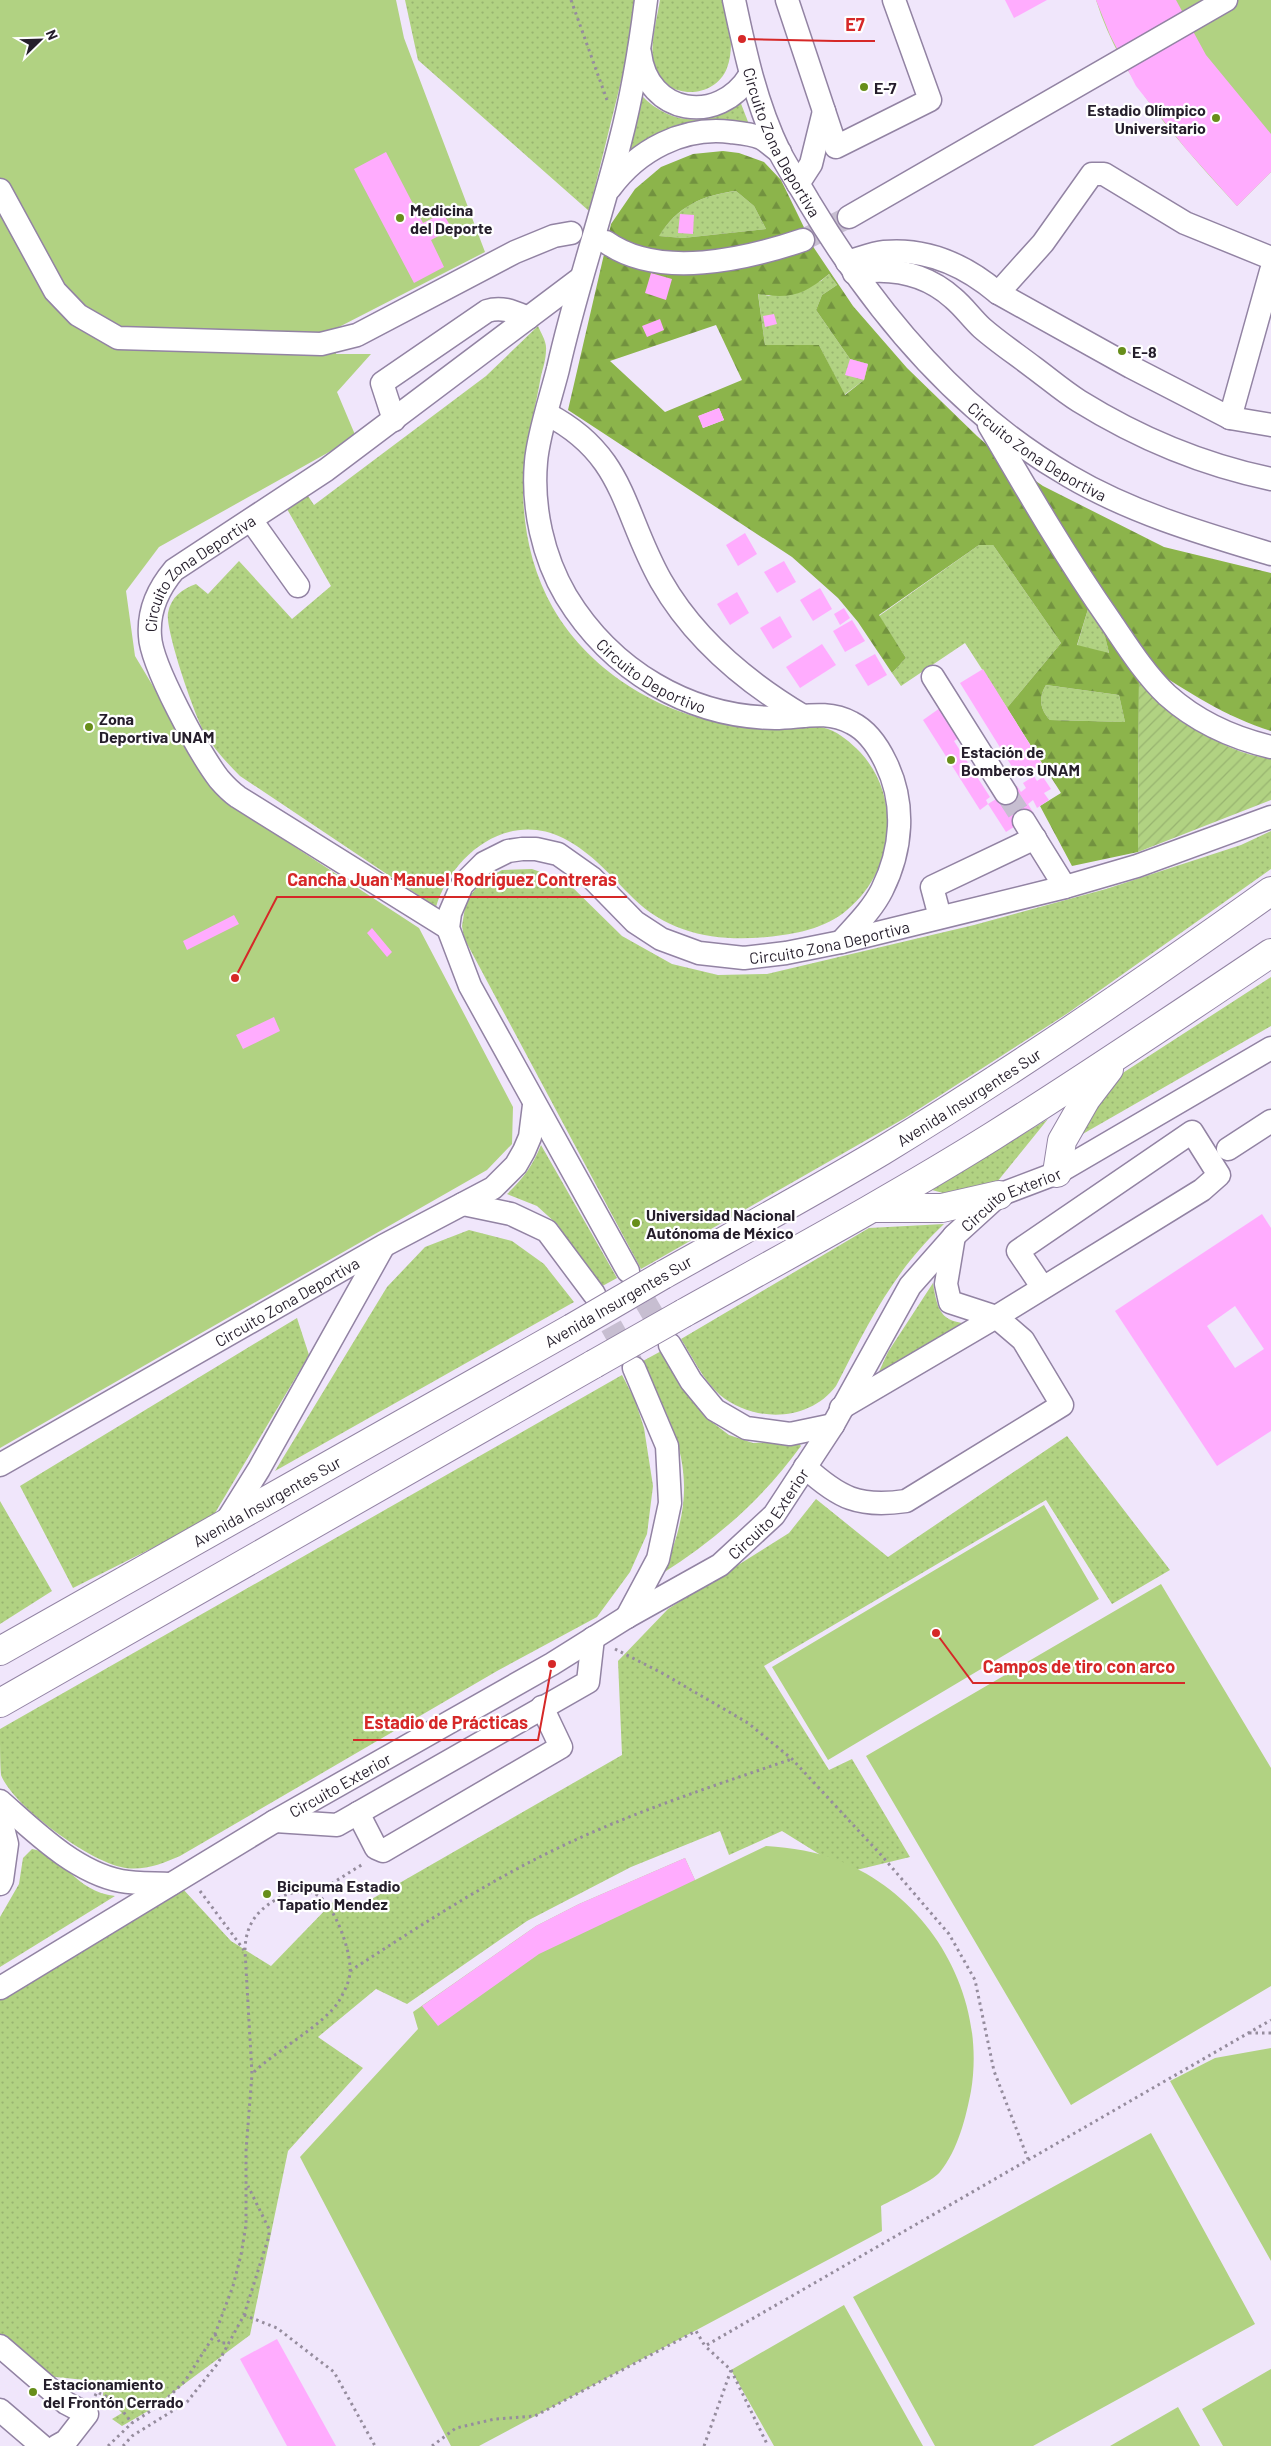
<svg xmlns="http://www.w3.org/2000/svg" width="1271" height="2446" font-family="Barlow,sans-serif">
  <defs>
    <pattern id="grass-dots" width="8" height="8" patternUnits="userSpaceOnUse" patternTransform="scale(1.25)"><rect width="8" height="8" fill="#b1d282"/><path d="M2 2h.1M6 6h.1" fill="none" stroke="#98b470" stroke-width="1.8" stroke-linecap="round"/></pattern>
    <pattern id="forest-firs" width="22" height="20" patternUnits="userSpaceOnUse" patternTransform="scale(1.25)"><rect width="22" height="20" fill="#8cb44b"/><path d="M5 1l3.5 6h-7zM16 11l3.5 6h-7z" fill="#72923f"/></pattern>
    <pattern id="garden-furrows" width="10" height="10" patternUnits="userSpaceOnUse" patternTransform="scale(1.25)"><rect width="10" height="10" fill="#b1d282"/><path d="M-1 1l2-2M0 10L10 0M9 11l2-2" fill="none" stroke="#98b470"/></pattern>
  </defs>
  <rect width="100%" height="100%" fill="#f0e6fb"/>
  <path fill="url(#grass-dots)" d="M405,0H635L631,41L589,211L418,60Z
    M660,0H725C729,22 735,47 727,68C714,101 663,100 654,65C649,46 657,19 660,0Z
    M641,95C670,125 707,128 740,101L750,127C692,111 671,129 623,157Z
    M736,191L754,206L766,229L683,238L658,236C680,206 699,196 736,191Z
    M829,274L837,285L822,295L816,310L850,359L868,364L864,380L844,395L819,345H765L758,293L769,296L821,281Z
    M538,326C541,333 547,342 546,350C546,359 543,368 541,376C536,404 529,432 525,461C519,510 528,564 553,608C590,673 668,720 742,725C770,727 801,720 828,729C840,733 851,743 860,752C902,797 895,871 847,910C825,929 795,934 767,937C718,942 669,934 633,898C611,876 591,852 563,838C508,810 451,855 436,907L240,776C227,763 215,750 205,734C195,717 165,630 168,613C171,597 182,589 196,584L208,594L239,561L292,619L331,586L283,502L304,490L314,505L486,376Z
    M979,545H993L1061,643L1007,708L965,643L901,686L892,673L906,658L879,616Z
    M1088,609L1100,611L1109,654L1077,646Z
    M1046,685L1119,695L1125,722L1050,720C1040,709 1038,698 1046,685Z
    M1271,831V869L1068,1013L905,1118L641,1269L464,938L462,926L466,901L481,882L502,870L532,869L566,881L622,936L672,964L718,975L767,974L974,925L1106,889L1241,845Z
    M1271,977V1026L1074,1139L1115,1078Z
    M1048,1119L997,1182L943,1193L932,1190Z
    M541,1145L617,1278L597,1289L558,1225L537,1206L507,1194C523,1179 533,1165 541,1145Z
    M944,1224C892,1273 868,1324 836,1386C809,1422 754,1423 720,1395C703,1380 693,1358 681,1339L869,1228Z
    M469,1230L512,1241L544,1264L574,1302L275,1471L387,1287L425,1247Z
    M933,1283C938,1316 943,1323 977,1324L872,1387L888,1352Z
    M297,1318L309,1355L212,1518L73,1588L20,1486Z
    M665,1349L704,1416L729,1435L753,1443L797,1441L801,1446C763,1498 718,1538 663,1573C701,1485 684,1443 641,1362Z
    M622,1375L635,1400L644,1428L653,1486L647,1534L638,1554L630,1572L597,1617L497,1671L180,1856C162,1864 141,1872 121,1867C88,1860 13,1806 1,1775C0,1763 0,1742 0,1729Z
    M1067,1436L1170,1570L1112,1604L1046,1500L764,1666L829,1770L852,1759L910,1857L848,1872L782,1831L729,1855L720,1831L631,1867L527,1921L407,2004L376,1989L318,2037L363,2068L288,2151L250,2335L148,2411L122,2426L112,2419L122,2413L113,2404L102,2410L104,2382L46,2376L0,2338V1999L182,1888L231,1941L271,1966L333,1902L363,1904L622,1755L618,1661L668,1609L789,1533L816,1499L888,1557Z
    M0,1501L52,1591L0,1624Z
    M32,1849C62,1853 75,1892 115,1896L0,1967V1917L19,1884L23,1858Z"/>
  <path fill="url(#forest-firs)" fill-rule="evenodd" d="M723,151L739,153L764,162L781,180L814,248L853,306L907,368L977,436L1002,458L1043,486L1164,547L1271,573V731C1226,717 1188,692 1148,666L1139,673L1138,852L1072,866L1040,806L1061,793L1007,708L1061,643L993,545H979L879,615L906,658L892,673L858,622L838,598L792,557L568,410L611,224L635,189L661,167L693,154ZM736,191L754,206L766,229L683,238L659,236C677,207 702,195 736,191ZM829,274L837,285L822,295L816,310L850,359L868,364L864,380L845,395L819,345H765L758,294C790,299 804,295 829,274ZM716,325L742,380L665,412L610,361ZM719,408L724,420L703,428L699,416ZM1088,609L1099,611L1109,653L1077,645ZM1046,685L1119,695L1125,722L1050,720C1040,709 1038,698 1046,685Z"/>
  <path fill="url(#garden-furrows)" d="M1139,672C1180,715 1209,749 1271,759V800L1138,852Z"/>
  <path fill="#b1d282" d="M0,0H396L404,38L485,252L337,328L336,354H371L337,392L356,437L159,547L126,591L135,656L220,798L419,928L513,1107L512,1144L487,1170L0,1448Z
    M1096,0H1271V172L1237,206C1181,144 1121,81 1096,0Z
    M1044,1505L1099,1599L828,1760L772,1667Z
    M1161,1584L1271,1768V1986L1071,2105L866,1756Z
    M766,1846C792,1848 816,1851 840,1861C930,1897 987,1995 971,2091C966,2117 958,2150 940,2172C933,2181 894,2199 881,2206L882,2231L479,2446H451L300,2157L418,2029L413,2012L536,1926L579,1904L685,1858L695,1880Z
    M1271,2048V2261L1170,2081L1215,2058Z
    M1151,2133L1255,2324L1033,2446H935L853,2297Z
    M844,2305L923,2446H774L731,2370Z
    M1271,2369V2446H1223L1202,2409Z
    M1178,2407L1200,2446H1110Z"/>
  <path fill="#ffacfe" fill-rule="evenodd" d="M1005,0H1047L1014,18Z
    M1096,0H1176L1206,55L1271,134V172L1237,206L1186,149L1136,86L1110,35Z
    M386,152L423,223L443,213L452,229L431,240L444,267L414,283L354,169Z
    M680,214L694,215L693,234L678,233Z
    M651,273L672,279L666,300L645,293Z
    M774,314L777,324L765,327L763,316Z
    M660,319L664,330L647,337L642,326Z
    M850,359L868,364L864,380L845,375Z
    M719,408L724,420L703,428L698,416Z
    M745,533L757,554L738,566L726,545Z
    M784,561L796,582L777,593L764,572Z
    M820,588L832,609L813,621L800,600Z
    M737,592L749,613L730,625L717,604Z
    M844,608L850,618L840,625L834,614Z
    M780,616L792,637L773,649L760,628Z
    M852,620L865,641L845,652L833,631Z
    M822,644L836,665L800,688L786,667Z
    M875,654L887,675L868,686L855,665Z
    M983,669L1042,764L1019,778L960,683Z
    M940,708L959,738L954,741L990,797L986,800L988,804L980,810L923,720Z
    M1034,776L1037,781L1043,777L1051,789L1044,793L1049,800L1037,808L1033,800L1028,804L1034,814L1006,832L988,804L1017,786L1021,792L1026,788L1023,783Z
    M234,915L239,924L187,950L183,941Z
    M372,928L392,952L387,957L367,933Z
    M274,1017L280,1031L243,1049L236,1035Z
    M1262,1214L1271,1228V1431L1217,1466L1115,1311ZM1235,1306L1264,1349L1235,1368L1207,1326Z
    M685,1858L695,1880L539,1954L438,2026L422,2006L536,1926L579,1904Z
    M277,2339L336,2446H287L240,2359Z"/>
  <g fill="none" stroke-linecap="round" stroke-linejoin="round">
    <path stroke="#c7bed1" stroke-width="22" stroke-dasharray="22 11" stroke-linecap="butt" d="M803,240L849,217
      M1006,793L1024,821
      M629,1274L669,1342
      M595,1297L632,1363"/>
    <defs>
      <g id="minor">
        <path id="s1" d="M646,0C640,48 632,96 620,142C601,218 575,292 558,369C551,397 538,435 536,462C532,507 543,557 566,596C611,670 688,717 775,718C801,718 826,709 852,723C868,731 878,746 886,763C906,804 902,850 882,890C872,910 855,926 841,942"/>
        <path id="s2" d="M734,0C745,52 756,104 780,153C789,170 800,186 809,202C874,311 958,412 1069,476C1132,513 1201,533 1271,554"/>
        <path d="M787,0L836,147L930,100L894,0"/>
        <path d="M640,53C647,115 719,126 750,75"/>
        <path d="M798,184L811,164L824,111"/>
        <path d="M610,188C638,150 683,126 731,132C740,133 752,134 761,138C768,142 774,148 780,152"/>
        <path d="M0,190L55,291L78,315L118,338L321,344L357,335L515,252L554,236L571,233"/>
        <path d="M849,217L1226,0"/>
        <path d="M606,242C659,280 747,259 803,240"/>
        <path d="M847,262C859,259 872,253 884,252C927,248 966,266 998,293L1131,367L1230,418L1271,425"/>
        <path d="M854,273C890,267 925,273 953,298C964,307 972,319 982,328C998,342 1016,354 1033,367C1048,378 1063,391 1079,401C1137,437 1204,465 1271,479"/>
        <path d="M998,293L1043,243L1092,174H1104L1185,223L1271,258"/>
        <path d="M547,414C626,455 622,512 661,581C694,639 746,682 803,716"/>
        <path d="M1230,418L1271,271"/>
        <path d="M394,420L382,383L487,311C502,306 514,312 528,318"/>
        <path d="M989,425C1028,492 1067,559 1111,622C1128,647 1145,674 1167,695C1196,721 1233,738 1271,747"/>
        <path d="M251,520L298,586"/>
        <path d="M933,677L1006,793"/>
        <path d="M1024,821L1065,887"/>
        <path d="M940,917L932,887L1035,838"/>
        <path id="s3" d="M448,928L238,797C231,792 225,786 219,779C200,754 151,665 150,636C148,610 158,589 174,570L326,470L581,278"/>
        <path d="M1228,1149L1271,1121"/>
        <path d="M463,1204L511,1214L547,1231L594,1294"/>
        <path id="s4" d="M628,1271L470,986L448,928L450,913L462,885L484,863L508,851L522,849H536L558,854L592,878L635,922L661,939L699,953L744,958L786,953L841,942L1065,887L1137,866L1271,817"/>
        <path d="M670,1345L691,1381L715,1410L746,1428L790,1434L833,1425"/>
        <path d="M841,1408L996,1317L1202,1190L1219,1175L1192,1132L1018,1251L1043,1288"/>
        <path id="s5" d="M0,1465L383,1246L493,1188L516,1165L524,1151L530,1137L534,1105"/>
        <path d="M805,1467C839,1498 859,1508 906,1501L1062,1405L1023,1340L996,1317L950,1302L946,1284L954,1236"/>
        <path d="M224,1525L259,1469L383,1247"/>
        <path d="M627,1617L658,1559L670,1503L667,1446L634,1368"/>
        <path d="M0,1801C34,1831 75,1872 121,1881C137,1884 155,1883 171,1884"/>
        <path d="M358,1813L376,1848L383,1851L561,1747L542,1707"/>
        <path d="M0,1816L7,1844L2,1880L0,1884"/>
        <path d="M275,1821L337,1825L588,1682L593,1638"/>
        <path id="s6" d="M0,1988L275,1821L552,1664L627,1617L720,1565L774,1515L833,1425L910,1286L955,1235L999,1195L1057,1173L1271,1048"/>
        <path d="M0,2346L66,2403L87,2414L66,2441L57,2446"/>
        <path d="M0,2410L42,2446"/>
      </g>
      <g id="major">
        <path d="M1057,1173L1062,1141L1086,1099L1109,1069"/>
        <path d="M873,1208H942L999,1195"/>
        <path id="s7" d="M663,1275C736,1234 810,1194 882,1151C1015,1070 1144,982 1271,891"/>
        <path d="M684,1313C788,1255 892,1199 993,1136C1087,1077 1179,1015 1271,953"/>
        <path id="s8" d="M0,1651L572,1328"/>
        <path d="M0,1703L594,1364"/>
      </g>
    </defs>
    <use href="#minor" stroke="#9283a3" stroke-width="25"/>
    <use href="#major" stroke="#9283a3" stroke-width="30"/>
    <path stroke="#958c9d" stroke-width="3" stroke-dasharray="2.5 4" stroke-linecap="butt" d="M571,0L607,100
      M615,1649L662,1673L748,1723L792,1759L882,1856L949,1934L975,1980L994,2071L1028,2159
      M200,1891L244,1950
      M315,1894L363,1864
      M350,1971C418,1927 485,1883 558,1848C633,1812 713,1786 792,1759
      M1249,2033H1271
      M244,2315L277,2328L334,2372L375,2446
      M215,2334L220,2343H230
      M731,2370L768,2446
      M95,2396L97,2392L114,2400L132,2423
      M108,2446L132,2423L160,2405L185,2381L215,2334L233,2286L241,2255L246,2225V2151L252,2074L245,1951C245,1939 248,1926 256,1916C268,1901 298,1884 317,1895C335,1905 352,1953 350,1973C349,1983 344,1992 339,2001C323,2026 276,2050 252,2074
      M123,2446L132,2436L187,2402L218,2363L244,2315L269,2236V2229L248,2186
      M432,2446L456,2428L495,2419L535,2416L696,2331L705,2346L1271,2020
      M704,2446L731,2370L705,2346"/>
    <use href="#minor" stroke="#fff" stroke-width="22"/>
    <use href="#major" stroke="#fff" stroke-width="28"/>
    <defs>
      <path id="major-bridge" d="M572,1328L663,1275
        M594,1364L684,1313"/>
    </defs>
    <use href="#major-bridge" stroke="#9283a3" stroke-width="30" stroke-linecap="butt"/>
    <use href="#major-bridge" stroke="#fff" stroke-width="28"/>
  </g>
  <g fill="#678e1a" stroke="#fff" stroke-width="2">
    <circle cx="864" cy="87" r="5"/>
    <circle cx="1216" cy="118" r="5"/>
    <circle cx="400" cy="218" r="5"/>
    <circle cx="1122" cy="351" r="5"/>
    <circle cx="89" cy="727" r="5"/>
    <circle cx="951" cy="760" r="5"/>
    <circle cx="636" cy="1223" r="5"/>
    <circle cx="267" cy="1894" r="5"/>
    <circle cx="33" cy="2392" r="5"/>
  </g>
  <g text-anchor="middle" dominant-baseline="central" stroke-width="4.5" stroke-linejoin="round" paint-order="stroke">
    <g font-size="16" font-weight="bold" fill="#251e2b" stroke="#fff" text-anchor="start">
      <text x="874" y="87">E-7</text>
      <text x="1206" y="109" text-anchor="end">Estadio Olímpico<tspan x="1206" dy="18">Universitario</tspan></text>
      <text x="410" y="209">Medicina<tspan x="410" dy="18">del Deporte</tspan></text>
      <text x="1132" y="351">E-8</text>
      <text x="99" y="718">Zona<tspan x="99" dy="18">Deportiva UNAM</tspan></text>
      <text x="961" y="751">Estación de<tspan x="961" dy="18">Bomberos UNAM</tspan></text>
      <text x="646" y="1214">Universidad Nacional<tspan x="646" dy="18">Autónoma de México</tspan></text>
      <text x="277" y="1885">Bicipuma Estadio<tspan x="277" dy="18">Tapatio Mendez</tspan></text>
      <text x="43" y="2383">Estacionamiento<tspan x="43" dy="18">del Frontón Cerrado</tspan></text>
    </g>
    <g font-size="16" fill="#251e2b" stroke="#fff">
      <text stroke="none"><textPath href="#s2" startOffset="151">Circuito Zona Deportiva</textPath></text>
      <text stroke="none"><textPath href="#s2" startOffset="559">Circuito Zona Deportiva</textPath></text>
      <text stroke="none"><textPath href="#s3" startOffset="519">Circuito Zona Deportiva</textPath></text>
      <text stroke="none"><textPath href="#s1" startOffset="734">Circuito Deportivo</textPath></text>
      <text stroke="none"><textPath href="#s4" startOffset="849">Circuito Zona Deportiva</textPath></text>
      <text stroke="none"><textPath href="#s7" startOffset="354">Avenida Insurgentes Sur</textPath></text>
      <text stroke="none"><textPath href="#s6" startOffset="1311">Circuito Exterior</textPath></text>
      <text stroke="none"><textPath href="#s5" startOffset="330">Circuito Zona Deportiva</textPath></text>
      <text transform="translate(618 1301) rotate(-30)">Avenida Insurgentes Sur</text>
      <text stroke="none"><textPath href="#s8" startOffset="306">Avenida Insurgentes Sur</textPath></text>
      <text stroke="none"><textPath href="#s6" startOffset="906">Circuito Exterior</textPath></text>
      <text stroke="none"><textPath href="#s6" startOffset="396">Circuito Exterior</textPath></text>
    </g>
  </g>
  <path fill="none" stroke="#d62828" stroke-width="2" d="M742 39L835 41H875M235 978L277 897H627M936 1633L973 1683H1185M552 1664L538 1740H353"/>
  <g fill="#d62828" stroke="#fff" stroke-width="2">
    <circle cx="742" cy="39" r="5"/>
    <circle cx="235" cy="978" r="5"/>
    <circle cx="936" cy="1633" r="5"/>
    <circle cx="552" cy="1664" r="5"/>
  </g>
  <g font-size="18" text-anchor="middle" font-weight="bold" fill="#d62828" stroke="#fff" stroke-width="4.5" stroke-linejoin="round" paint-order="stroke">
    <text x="855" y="31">E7</text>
    <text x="452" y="886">Cancha Juan Manuel Rodriguez Contreras</text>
    <text x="1079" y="1673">Campos de tiro con arco</text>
    <text x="446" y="1729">Estadio de Prácticas</text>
  </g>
  <g transform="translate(40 40) rotate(67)" stroke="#ffffff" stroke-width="4" paint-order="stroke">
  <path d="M0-4L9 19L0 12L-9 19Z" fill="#251e2b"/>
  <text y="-8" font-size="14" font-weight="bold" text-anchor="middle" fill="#251e2b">N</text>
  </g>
</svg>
